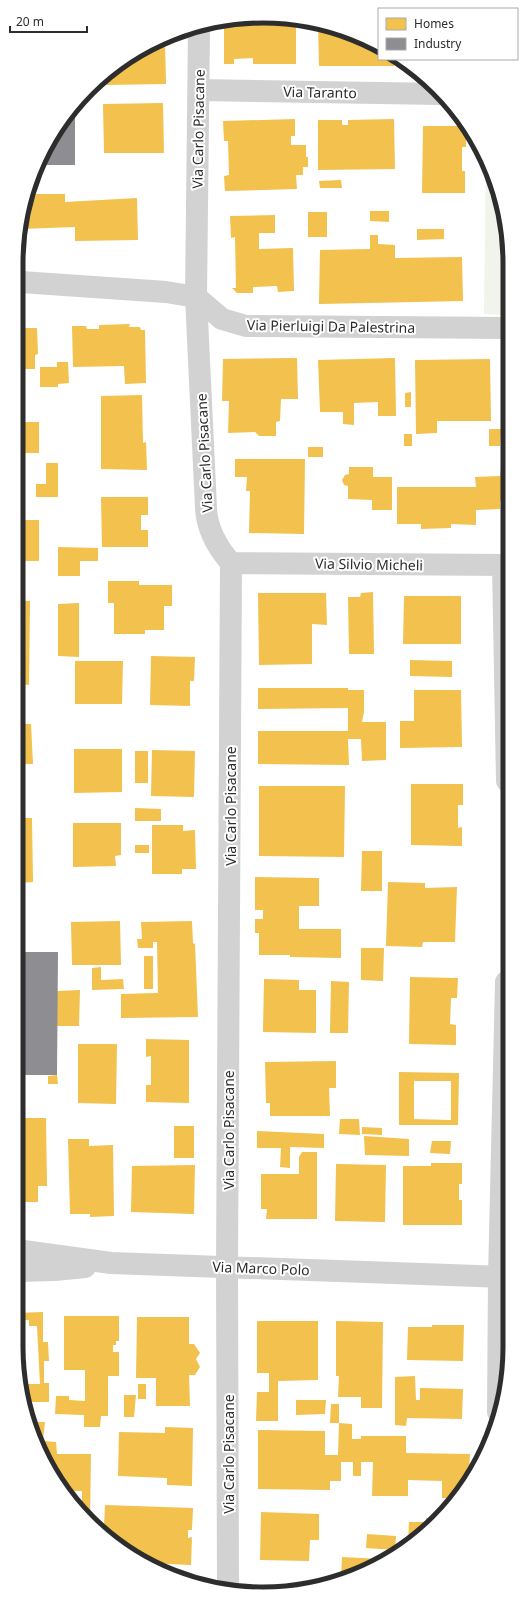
<svg xmlns="http://www.w3.org/2000/svg" width="526" height="1610" font-family="'Noto Sans',sans-serif">
  <rect width="100%" height="100%" fill="#fff"/>
  <path fill="#f0f4ea" d="M486,157L508,231V315L484,314Z"/>
  <path fill="#f2c14e" fill-rule="evenodd" d="M224,21H296V64H253V58L234,59V64H224Z
    M318,23L379,46V59H394V66H319Z
    M165,41L166,84L106,85V77L126,58Z
    M163,103L164,153H104L103,104Z
    M295,119V136H291V145H306V157H308V167H303V175H296L297,189L225,191L224,176L229,175L228,141H224L223,121Z
    M394,119L395,169L318,170V120H342V125H348V120Z
    M423,126H466V147H462V171H465V193H422Z
    M341,180L342,188H320L319,181Z
    M31,189H34V194H65V202L137,198L138,240L75,241V227L21,229V215Z
    M370,211H389V222L370,221Z
    M308,212H327V237H308Z
    M275,215V233H259V249L293,248L294,291L278,292L277,286L253,287V293H237L232,288H236L235,237L231,238L230,216Z
    M417,229H444V239L417,240Z
    M370,235H378V244L395,245V258L462,257L463,301L319,304L320,250L370,249Z
    M130,324L129,327H140L141,330H145L146,383L125,384L124,366L73,367L72,326H86L87,329H99V325Z
    M20,328H37L38,354L35,355V369H20Z
    M297,358L298,399H281L280,421L276,422V436H259L255,432L228,433L229,401H222L223,359Z
    M395,358L396,416H378V402L354,403V425L343,424V412H320L318,360Z
    M490,359L491,421H437V433L416,434L415,360Z
    M57,362H68L69,383L58,384V387H40V367H57Z
    M411,392V407H405V393Z
    M142,395L143,443L146,442L147,470L101,469V396Z
    M20,422H39V453H20Z
    M489,429H501L500,446H489Z
    M404,434H412V446H404Z
    M308,447H323V457H308Z
    M235,459H305L304,534L249,533L250,491H246L247,477H235Z
    M46,463H58V497H36V484H46Z
    M349,467H373V477H392V510H372V500L348,499V486L344,485L342,480L345,475L349,474Z
    M501,468H507V501H500V509L476,510V525L451,524V528L421,529V524H397V487H476L475,477L500,476Z
    M101,497H148V515H141V530H148V547H102Z
    M20,520H39V561H19Z
    M58,547L98,548V561H80V576H58Z
    M108,581H139V585H172V606H164V630H145V634H114V603H108Z
    M373,592L374,654H349L348,597H360L361,593Z
    M258,593H326L327,625L312,624V664L259,665Z
    M404,596H461V644H403Z
    M19,601H30L29,685L19,684Z
    M79,603V657L58,656V604Z
    M151,656L195,657L194,681H190V706L150,705Z
    M410,660L452,661V677L410,676Z
    M75,661H123L122,704H75Z
    M258,688H348V690H364V712L362,722H386V760L362,761L361,739H348L349,765L258,764V731H348V708L258,709Z
    M414,690H461L462,747L400,748V721H414Z
    M19,724H31L33,764H18Z
    M74,749H122V792L74,793Z
    M152,750L195,751L194,797L151,796Z
    M135,751H148V783H135Z
    M411,784H463V805H458V828L462,827V846L411,845Z
    M259,786H345L344,857L259,856Z
    M135,808L161,809V821H135Z
    M18,818H32L33,882L18,883Z
    M73,823H121V855L115,856L116,866L73,867Z
    M152,825H183V831L195,830L196,869H182V874H152Z
    M135,845H149V853H135Z
    M362,851H382V891H361Z
    M255,877L319,878V906H299V929H341V958L290,957V955H259V933H255V919H263V910H255Z
    M388,882L425,883V888L457,887L455,942H423L422,947L386,946Z
    M120,921L121,965H72L71,922Z
    M192,921L193,943L195,944L198,1017L121,1018V994L158,993L157,942H153V948H138L137,939H142L141,922Z
    M361,948H384L383,981L361,980Z
    M144,956H153V989H144Z
    M101,967V980L123,979L124,989L92,990V968Z
    M410,977L458,978L457,998H451L450,1024L456,1025V1045L409,1044Z
    M264,979L299,980V990H316V1033L263,1032Z
    M331,981L349,982L348,1033H330Z
    M80,990L79,1026H57V991Z
    M146,1039L189,1040V1103L146,1102V1085H151V1056L146,1057Z
    M78,1044H117L116,1104L78,1103Z
    M336,1061V1088H329L330,1116H270V1103H266L265,1062Z
    M399,1072L459,1073L458,1125H399ZM414,1081H451V1120L414,1119Z
    M57,1075L58,1084H48V1076Z
    M25,1118H46L47,1186H38V1202H22V1205H17V1141H25Z
    M340,1119H359L360,1135L339,1134Z
    M174,1126H194V1158H174Z
    M362,1127L382,1128V1135L362,1134Z
    M257,1131L324,1134V1148L290,1147V1168L280,1167L281,1148H257Z
    M364,1136L409,1139V1156L365,1155Z
    M68,1139H89V1146L113,1145L114,1216L90,1217V1214H70Z
    M432,1141H451L450,1154L430,1153Z
    M302,1152H317V1219H266L267,1209H261V1174H299V1157Z
    M431,1163H462V1184H459V1200H462V1225H403V1166H431Z
    M336,1164L386,1165L385,1222L335,1221Z
    M195,1165L194,1214L131,1212L132,1166Z
    M43,1312V1342H48L49,1361H44V1383H49V1402H27L23,1384H40L37,1326H29V1320H16V1313Z
    M64,1316H119V1341H116V1345H113V1352H119V1376H108V1416H101L100,1427H84V1415L55,1414L56,1396H69V1400L85,1401V1370H64Z
    M137,1317H189V1344H194L200,1353L196,1359L200,1367L195,1375H189L190,1406H156V1378H136Z
    M257,1321H318V1380L278,1381V1421H256L257,1392H269V1373H257Z
    M336,1321L383,1322L382,1408H361V1397H338L339,1376H336Z
    M432,1325H464L463,1361L407,1360L408,1327H432Z
    M415,1376L416,1400H420V1388L463,1389L462,1419L407,1418L406,1426L395,1425V1377Z
    M138,1384H146V1399H138Z
    M124,1395H136L134,1417H124Z
    M296,1400H326L325,1414L296,1415Z
    M331,1404H339V1423L352,1424V1439H361V1436H406V1453L470,1454L468,1484L454,1498H442V1481L408,1480V1496H372L373,1462H361V1476H353V1462H341V1481H330V1490L258,1489V1430L325,1431V1455H338L339,1423H330Z
    M31,1422H45L43,1441L56,1442L57,1454H91L90,1520L82,1514V1491H66L35,1441Z
    M165,1427L193,1428L192,1486L167,1485V1478L118,1476L119,1432L165,1433Z
    M105,1505L193,1508L192,1530H188V1538L192,1537L191,1565L147,1563L107,1533V1527H104Z
    M261,1512L319,1514V1540H310L309,1561L260,1560Z
    M426,1518H434L408,1545L409,1522H426Z
    M367,1534L396,1536L395,1550L366,1548Z
    M342,1557L360,1558L385,1559L345,1577H341Z
    M258,1587L280,1588V1589L258,1590Z"/>
  <path fill="#8d8d92" d="M75,109V165H41L58,126Z
    M18,952H58L57,1075H17Z"/>
  <g fill="none" stroke-linecap="round" stroke-linejoin="round">
    <path stroke="#d2d2d2" stroke-width="22" d="M199,27L196,297L206,508C207,530 217,547 231,563L227,1266L228,1591
      M199,90L441,94
      M21,282L166,292L196,297L222,319L246,326L508,328
      M231,563L507,565
      M503,565L507,781
      M16,1250L111,1263L505,1277
      M16,1271L55,1270L85,1267
      M498,1412L499,1277L506,982"/>
  </g>
  <g text-anchor="middle" dominant-baseline="central" stroke-width="4" stroke-linejoin="round" paint-order="stroke">
    <g font-size="14" fill="#2d2d2d" stroke="#fff">
      <text transform="translate(320 92) rotate(1)">Via Taranto</text>
      <text transform="translate(198 129) rotate(-89)">Via Carlo Pisacane</text>
      <text transform="translate(331 326) rotate(1)">Via Pierluigi Da Palestrina</text>
      <text transform="translate(204 453) rotate(-93)">Via Carlo Pisacane</text>
      <text transform="translate(369 564) rotate(1)">Via Silvio Micheli</text>
      <text transform="translate(230 806) rotate(-90)">Via Carlo Pisacane</text>
      <text transform="translate(228 1130) rotate(-90)">Via Carlo Pisacane</text>
      <text transform="translate(261 1268) rotate(2)">Via Marco Polo</text>
      <text transform="translate(228 1454) rotate(-90)">Via Carlo Pisacane</text>
    </g>
  </g>
  <path d="M0 0H526V1610H0ZM263 23H263A240 240 0 0 1 503 263V1347A240 240 0 0 1 263 1587H263A240 240 0 0 1 23 1347V263A240 240 0 0 1 263 23Z" fill="#fff" fill-rule="evenodd"/>
  <path fill="none" stroke="#2d2d2d" stroke-width="5" d="M263 23H263A240 240 0 0 1 503 263V1347A240 240 0 0 1 263 1587H263A240 240 0 0 1 23 1347V263A240 240 0 0 1 263 23Z"/>
  <rect x="378" y="8" width="140" height="52" fill="#ffffff" stroke="#ababab"/>
  <rect x="386" y="18" width="20" height="12" fill="#f2c14e" stroke="#ababab"/>
  <text x="414" y="28" font-size="12" fill="#2d2d2d">Homes</text>
  <rect x="386" y="38" width="20" height="12" fill="#8d8d92" stroke="#ababab"/>
  <text x="414" y="48" font-size="12" fill="#2d2d2d">Industry</text>
  <path d="M10 26v6h77v-6" fill="none" stroke="#2d2d2d" stroke-width="2"/>
  <text x="16" y="26" font-size="12" fill="#2d2d2d" stroke="#ffffff" stroke-width="3" paint-order="stroke">20 m</text>
</svg>
